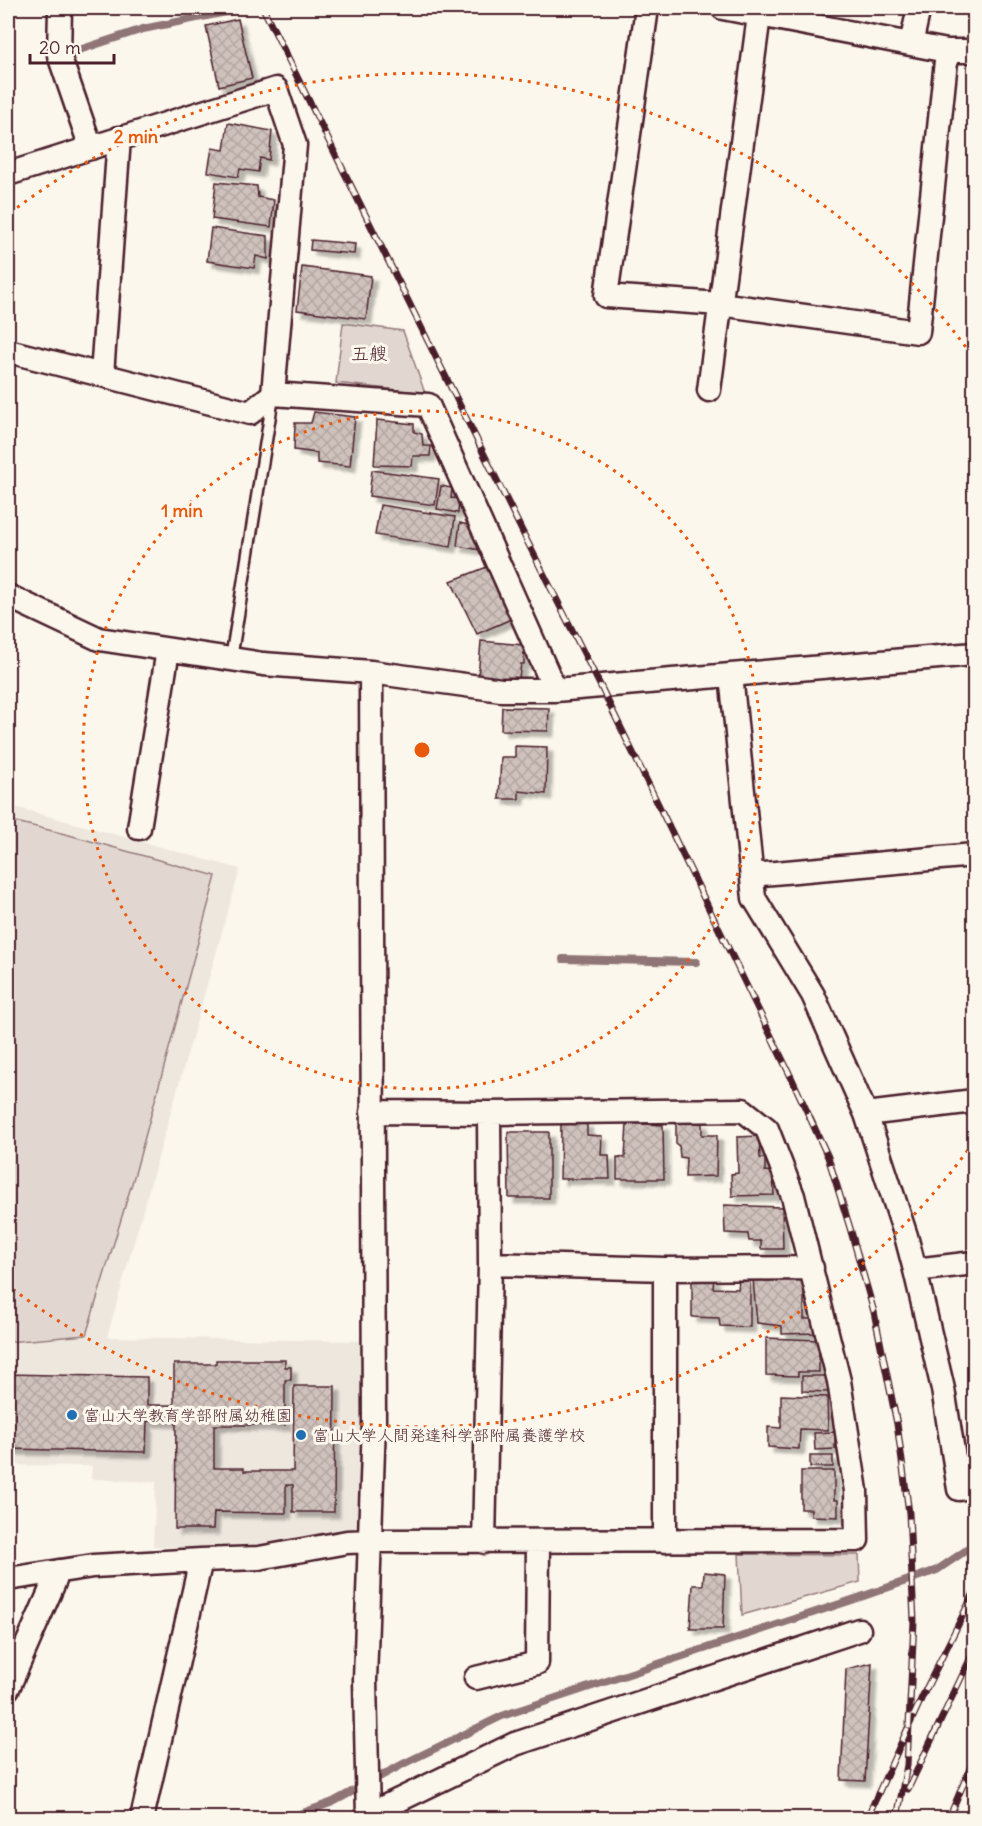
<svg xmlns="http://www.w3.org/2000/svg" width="982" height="1826" font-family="Delius,'Klee One',sans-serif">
  <defs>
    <pattern id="building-cross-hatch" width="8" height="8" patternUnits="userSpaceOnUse" patternTransform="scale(1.5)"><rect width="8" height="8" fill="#cfc2bc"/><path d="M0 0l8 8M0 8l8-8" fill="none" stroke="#b3a6a2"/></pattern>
    <filter id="shadow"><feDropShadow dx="5.5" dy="5.5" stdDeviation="1.5" flood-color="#0004"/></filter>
  </defs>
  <rect width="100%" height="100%" fill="#fbf7ec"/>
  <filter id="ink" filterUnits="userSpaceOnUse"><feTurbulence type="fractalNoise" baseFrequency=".0167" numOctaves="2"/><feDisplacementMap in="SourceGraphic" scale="12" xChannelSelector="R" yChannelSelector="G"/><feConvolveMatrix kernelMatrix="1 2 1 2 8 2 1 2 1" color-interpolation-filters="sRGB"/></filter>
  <g filter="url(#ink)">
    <path fill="#eee7de" d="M8,805L240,869L107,1337L364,1341L363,1526L262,1547L201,1549L153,1546L156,1482L91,1479L92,1466L8,1465Z"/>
    <path fill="#e2d7d0" stroke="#967b7e" stroke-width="1.5" d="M343,323L403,331L425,393L336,383Z
      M8,820L69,835L216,876L136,1170L86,1335L8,1342Z
      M739,1554L859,1555L860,1582L742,1615Z"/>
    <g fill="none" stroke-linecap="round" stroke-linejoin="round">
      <path stroke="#907477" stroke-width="8" d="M70,53L143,29L231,11
        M563,959L696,962
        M289,1818L333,1802L405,1763L502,1716L858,1598L937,1570L974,1545"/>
    </g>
    <path fill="url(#building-cross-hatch)" stroke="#4a1f2b" stroke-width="1.5" filter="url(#shadow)" d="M238,19L252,78L219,86L206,26Z
      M228,123L272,131L269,160L260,158L258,172L240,169L238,177L208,172L212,148L224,150Z
      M216,182L257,186L258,197L274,200L271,227L212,219Z
      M211,228L268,236V259L256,256L254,268L207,261Z
      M311,240L355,244L354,254L310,250Z
      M302,267L371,276L366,319L297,310Z
      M314,412L355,417L350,466L317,463V453L294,450L295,423H311Z
      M377,420L414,424V432L422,434L423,446H431L430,456H413L412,466L374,465Z
      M372,470L439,479L435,505L369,496Z
      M441,486L452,488L451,498L459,499L458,513L437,509Z
      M380,505L455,517L451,547L375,535Z
      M460,523L472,526L481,550L457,546Z
      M487,567L511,619L477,634L451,581Z
      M481,641L524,645V664H521L519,678H478Z
      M502,707L549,708L548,731L501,730Z
      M515,746L547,747L546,794L519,791V799H499L501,757H515Z
      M676,1122H702V1135H717L716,1176L685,1177L686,1158L680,1157L679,1146L676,1144Z
      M561,1123H587V1135L602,1136L601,1155H609L610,1179H560Z
      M627,1123L663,1125L664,1179H617V1157L625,1158Z
      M508,1132H549V1198H509Z
      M759,1136L760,1158H765V1171L773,1172L774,1195L732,1196L731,1174L738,1173L737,1137Z
      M724,1205L782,1207L783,1249H761V1241H749L748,1234L725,1233Z
      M692,1277L714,1278L713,1288L738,1289L739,1280L750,1281V1327L720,1326L719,1318L692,1317Z
      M753,1280H804V1319H816V1333L782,1334V1326L757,1323Z
      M766,1338L819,1340V1372H798V1376L766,1375Z
      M216,1360H285V1367H291V1380H285V1425H214V1468H244V1471H293L294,1386H335L334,1512H293V1485H286V1513L214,1512L213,1529H175L176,1422L147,1421L146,1452L8,1449V1374L147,1377V1405H174V1364H216Z
      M802,1376H828V1392L802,1391Z
      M781,1395L827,1397L828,1430L800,1429L799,1449L768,1447V1427L781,1428Z
      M835,1432V1449L815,1450L814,1433Z
      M810,1456H833V1467H810Z
      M801,1471H834V1500H838V1517L811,1516V1509H801Z
      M704,1572L725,1574L723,1629H690L693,1585H703Z
      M872,1663L865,1781L841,1780L846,1669Z"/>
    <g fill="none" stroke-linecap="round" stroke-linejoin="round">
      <defs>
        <path id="lane" d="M231,659L273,397"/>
        <path id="street" d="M60,8L59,55L91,148
          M647,8L606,296L720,304L918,332L947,51
          M723,8L947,51H974
          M911,44L919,8
          M8,174L276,89L295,145L273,394L250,413L8,351
          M102,375L119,138
          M709,390L760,8
          M273,394L428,405L555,690
          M8,596L99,639L263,664L371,672L501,690H555L974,654
          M731,675L754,898L813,995L866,1114L906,1236L915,1270L943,1389L959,1489L974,1486
          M139,828L168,650
          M752,875L974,855
          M866,1114L974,1101
          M490,1264L665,1269L812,1268
          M665,1269V1541
          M915,1270L974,1263
          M484,1542L490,1264L489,1113
          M8,1579L93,1566L201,1560L259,1558L347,1542L371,1541L857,1540L856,1491L839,1381L793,1196L767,1129L743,1110L489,1113L372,1112
          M476,1678L537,1663L538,1541
          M8,1688L59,1571
          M368,1815L515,1744L859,1630
          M142,1818L201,1560
          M368,1818L365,1680L374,1422L371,672"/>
      </defs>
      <use href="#lane" stroke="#4a1f2b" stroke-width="15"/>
      <use href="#street" stroke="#4a1f2b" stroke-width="27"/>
      <use href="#lane" stroke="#fbf7ec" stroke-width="10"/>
      <use href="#street" stroke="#fbf7ec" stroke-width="22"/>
      <defs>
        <path id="rail" d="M263,8L526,539L600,685L792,1079L828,1157L850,1228L874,1312L897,1424L909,1513L914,1621L907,1765L897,1818
          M908,1789L974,1651
          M867,1818L923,1695L974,1593
          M949,1818L974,1759
          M967,1818L974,1801"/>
      </defs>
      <use href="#rail" stroke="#4a1f2b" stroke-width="7"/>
      <use href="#rail" stroke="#fbf7ec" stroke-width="4.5" stroke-dasharray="14" stroke-linecap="butt"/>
    </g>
  </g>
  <g fill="none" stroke="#e8590c" stroke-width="3" stroke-dasharray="3 6">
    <circle cx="422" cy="750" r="339"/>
    <path d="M973 1143A677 677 0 0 1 10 1287M10 213A677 677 0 0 1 973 357"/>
  </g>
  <g fill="#1f6fb2" stroke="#fbf7ec" stroke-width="2">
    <circle cx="72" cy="1415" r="6"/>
    <circle cx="301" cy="1435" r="6"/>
  </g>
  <g text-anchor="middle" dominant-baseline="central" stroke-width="6" stroke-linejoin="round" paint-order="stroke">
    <g font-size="16" fill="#4a1f2b" stroke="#fbf7ec" text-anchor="start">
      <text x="84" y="1415">富山大学教育学部附属幼稚園</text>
      <text x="313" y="1435">富山大学人間発達科学部附属養護学校</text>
    </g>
    <g font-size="18" fill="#4a1f2b" stroke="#fbf7ec">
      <text x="369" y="353">五艘</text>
    </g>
  </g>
  <circle cx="422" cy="750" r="9" fill="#e8590c" stroke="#fbf7ec" stroke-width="3"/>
  <g font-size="18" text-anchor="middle" font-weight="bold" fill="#e8590c" stroke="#fbf7ec" stroke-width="6" stroke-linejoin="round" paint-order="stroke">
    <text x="136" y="143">2 min</text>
    <text x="182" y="517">1 min</text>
  </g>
  <rect width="982" height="1826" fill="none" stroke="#fbf7ec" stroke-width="30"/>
  <rect x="15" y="15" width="952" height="1796" fill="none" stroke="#4a1f2b" stroke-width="2" filter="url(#ink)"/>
  <path d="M30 54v9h84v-9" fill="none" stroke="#4a1f2b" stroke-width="3"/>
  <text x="39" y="54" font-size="18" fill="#4a1f2b" stroke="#fbf7ec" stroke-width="4.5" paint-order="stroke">20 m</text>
</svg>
